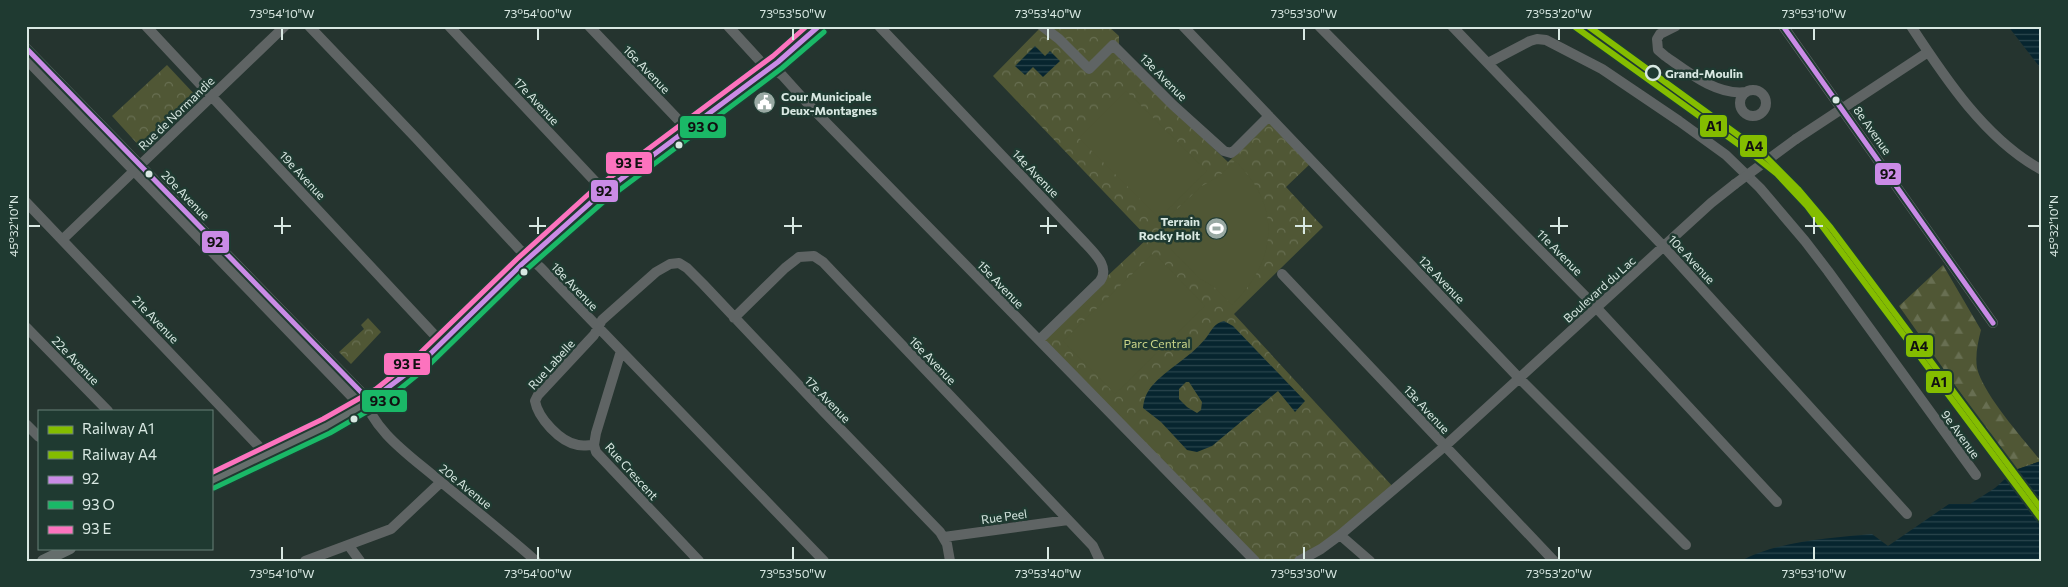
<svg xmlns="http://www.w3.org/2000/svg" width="2068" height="587" font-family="Commissioner,sans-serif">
  <defs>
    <pattern id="forest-firs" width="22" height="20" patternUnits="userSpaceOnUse" patternTransform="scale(1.25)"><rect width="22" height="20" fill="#505735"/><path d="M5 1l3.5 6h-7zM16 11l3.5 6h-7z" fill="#686f52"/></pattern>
    <pattern id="park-crowns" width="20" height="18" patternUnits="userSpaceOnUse" patternTransform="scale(1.25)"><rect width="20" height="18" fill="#505735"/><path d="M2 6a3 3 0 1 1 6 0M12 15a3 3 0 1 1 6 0" fill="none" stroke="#686f52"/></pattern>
    <pattern id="water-rules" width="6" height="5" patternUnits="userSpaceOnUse" patternTransform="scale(1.25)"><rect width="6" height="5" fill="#07252f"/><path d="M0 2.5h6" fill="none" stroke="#2a454d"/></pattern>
  </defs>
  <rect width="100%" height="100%" fill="#25342f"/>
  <path fill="url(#forest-firs)" d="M1943,265L1981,330C1978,342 1975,355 1977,368C1983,394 2023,439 2041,461L2015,470L1899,306Z"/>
  <path fill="url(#park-crowns)" d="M1042,26H1108L1119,36V58L1228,162L1269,122L1310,164L1286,187L1323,227L1234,314L1395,489L1299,561H1256L1039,340L1148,238L993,76Z
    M167,65L197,97L142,149L112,116Z
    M368,318L381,332L351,364L339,352L364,329L361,325Z"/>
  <path fill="#505735" d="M1126,91L1207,171L1159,218L1079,138Z
    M1235,161C1283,206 1277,261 1232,305L1214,287L1199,278L1164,242V221L1202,186L1218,177Z
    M1154,253L1205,306L1115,394L1063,341Z"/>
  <path fill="url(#water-rules)" fill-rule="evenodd" d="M2008,26H2042V70Z
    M1035,46L1045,56L1050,51L1060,61L1043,77L1033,67L1025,75L1015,66Z
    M1224,321L1233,326L1305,401L1295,412L1278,391L1212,446L1197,452L1187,450L1161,422L1143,408C1144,399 1146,394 1151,387C1167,368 1190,358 1206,338C1212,330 1214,323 1224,321ZM1186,382H1189L1202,402L1201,410L1197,413L1187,407L1179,399V389Z
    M2041,461L2042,561H1741C1776,541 1832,538 1872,534L1888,546L1949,504H1970L1995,488L2015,470Z"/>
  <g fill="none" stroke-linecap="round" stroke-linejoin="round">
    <path stroke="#5f6464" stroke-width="10" d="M146,26L441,342
      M309,26L416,138L519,249L540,267L824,561
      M449,26L605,192
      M589,26L687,129
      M728,26L761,62L782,75L809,105L1255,561
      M879,26L1086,244C1095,254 1110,267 1100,281L1039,340
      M1042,26L1059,39L1089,69L1113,45L1173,105L1224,151L1231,153L1235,150L1269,116
      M1183,26L1519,378L1686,545
      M1319,26L1592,303L1777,502
      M1452,26L1664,247L1907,514
      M1676,26L1660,34L1657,39L1658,50L1665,56C1688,72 1717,96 1746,92
      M1783,26L1993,323
      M1911,26C1945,78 1986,140 2042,170
      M26,48L363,394C372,430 409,455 435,477C469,505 503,532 536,561
      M26,59L355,400L366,404
      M1488,63L1530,41L1537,39L1546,40L1602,69L1679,121L1726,155L1760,188L1805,241L1828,271L1976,475
      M1740 103a13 13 0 1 1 26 0a13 13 0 1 1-26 0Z
      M1796,139L1928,52
      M26,202L267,455
      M63,239L285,26
      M1282,274L1554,561
      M734,318L785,268L799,257L814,256L823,262L1093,546L1100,561
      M26,327L108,411
      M621,351L596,433L594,445L596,452L699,561
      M26,424L39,437
      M594,445C589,445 583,446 578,445C560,442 538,418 535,401L538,395L594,335L602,320L656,272L670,264L679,263L687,268L703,284L825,413L940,532L947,544L950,561
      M1340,535L1370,561
      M944,537L1068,520
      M349,546L360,561
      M305,561L391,529L441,482
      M1299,561L1321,549L1340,535L1445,446L1711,203L1735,184"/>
    <path stroke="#656e6c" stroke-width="12" d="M211,481L327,426L380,395L422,362L522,264L597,197L778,62L819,26
      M43,561L70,548"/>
    <path stroke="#5f6464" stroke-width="10" d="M1735,184L1796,139"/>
    <defs>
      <path id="bus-1" d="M1783,26L1993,323
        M26,48L363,394L366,404L422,362L522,264L597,197L778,62L819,26"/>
      <path id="bus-2" d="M214,488L330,433L385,401L427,367L527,269L602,203L782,68L824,32"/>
      <path id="bus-3" d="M211,473L323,419L376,389L417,356L517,259L592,191L773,56L807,26"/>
    </defs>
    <use href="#bus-1" stroke="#1f3a31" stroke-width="9"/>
    <use href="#bus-2" stroke="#1f3a31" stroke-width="9"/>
    <use href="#bus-3" stroke="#1f3a31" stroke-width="9"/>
    <use href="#bus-1" stroke="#ca8be6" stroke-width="5"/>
    <use href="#bus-2" stroke="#1ab867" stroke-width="5"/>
    <use href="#bus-3" stroke="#fc73be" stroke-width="5"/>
    <defs>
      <path id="rail-1" d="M1574,26L1752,154L1777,174L1807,206L2042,520"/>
      <path id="rail-2" d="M1588,26L1760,151L1798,189L1831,228L2042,510"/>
    </defs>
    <use href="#rail-1" stroke="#1f3a31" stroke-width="10"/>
    <use href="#rail-2" stroke="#1f3a31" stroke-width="10"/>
    <use href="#rail-1" stroke="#84bd00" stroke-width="6"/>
    <use href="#rail-2" stroke="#84bd00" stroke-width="6"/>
  </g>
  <path fill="none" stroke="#d8e8e2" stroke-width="2" d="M282,28V40M538,28V40M793,28V40M1048,28V40M1304,28V40M1559,28V40M1814,28V40M282,217V234M538,217V234M793,217V234M1048,217V234M1304,217V234M1559,217V234M1814,217V234M28,226H40M274,226H291M529,226H546M784,226H802M1040,226H1057M1295,226H1312M1550,226H1568M1805,226H1823M2028,226H2040M282,547V560M538,547V560M793,547V560M1048,547V560M1304,547V560M1559,547V560M1814,547V560"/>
  <defs>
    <symbol id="civic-disc" viewBox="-11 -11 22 22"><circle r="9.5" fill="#99a9a3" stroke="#1f3a31"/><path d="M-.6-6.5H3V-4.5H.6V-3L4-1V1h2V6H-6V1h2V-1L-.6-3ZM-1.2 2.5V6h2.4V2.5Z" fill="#fff"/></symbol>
    <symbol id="stadium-disc" viewBox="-11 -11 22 22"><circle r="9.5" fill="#99a9a3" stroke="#1f3a31"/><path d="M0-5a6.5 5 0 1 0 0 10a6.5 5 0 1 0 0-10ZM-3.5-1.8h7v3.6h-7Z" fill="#fff"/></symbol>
  </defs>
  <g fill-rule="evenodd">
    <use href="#civic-disc" x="752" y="90" width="25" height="25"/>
    <use href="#stadium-disc" x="1204" y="216" width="25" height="25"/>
  </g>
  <circle fill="#1f3a31" stroke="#d8e8e2" stroke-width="2.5" cx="1653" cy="73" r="7"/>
  <g fill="#d8e8e2" stroke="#1f3a31" stroke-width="2">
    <circle cx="1836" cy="100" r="4.5"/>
    <circle cx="679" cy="145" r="4.5"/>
    <circle cx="149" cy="174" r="4.5"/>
    <circle cx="524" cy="272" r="4.5"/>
    <circle cx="354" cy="419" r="4.5"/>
  </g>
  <g text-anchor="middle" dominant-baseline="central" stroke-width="5" stroke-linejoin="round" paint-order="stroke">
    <g font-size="12" fill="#d8e8e2" stroke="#1f3a31">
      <text transform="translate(647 69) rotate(46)">16e Avenue</text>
      <text transform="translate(1164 77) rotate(45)">13e Avenue</text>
      <text transform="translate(537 101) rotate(47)">17e Avenue</text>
      <text transform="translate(176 113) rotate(-44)">Rue de Normandie</text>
      <text transform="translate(1873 130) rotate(55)">8e Avenue</text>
      <text transform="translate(1036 173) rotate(46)">14e Avenue</text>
      <text transform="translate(303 175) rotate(47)">19e Avenue</text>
      <text transform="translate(186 195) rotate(46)">20e Avenue</text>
      <text transform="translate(1560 252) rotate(45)">11e Avenue</text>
      <text transform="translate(1692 259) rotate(47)">10e Avenue</text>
      <text transform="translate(1442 279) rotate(46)">12e Avenue</text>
      <text transform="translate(1001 284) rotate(46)">15e Avenue</text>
      <text transform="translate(575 286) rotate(46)">18e Avenue</text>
      <text transform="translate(1599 289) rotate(-42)">Boulevard du Lac</text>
      <text transform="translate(156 319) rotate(46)">21e Avenue</text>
      <text transform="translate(76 360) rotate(46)">22e Avenue</text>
      <text transform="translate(933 360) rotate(46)">16e Avenue</text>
      <text transform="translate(551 364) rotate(-48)">Rue Labelle</text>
      <text transform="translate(828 399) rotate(46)">17e Avenue</text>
      <text transform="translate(1427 409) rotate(47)">13e Avenue</text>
      <text transform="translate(1961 434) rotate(54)">9e Avenue</text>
      <text transform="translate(632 471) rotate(48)">Rue Crescent</text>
      <text transform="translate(466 486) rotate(39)">20e Avenue</text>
      <text transform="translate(1004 516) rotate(-8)">Rue Peel</text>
    </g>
    <g font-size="12" font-weight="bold" fill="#d8e8e2" stroke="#1f3a31" text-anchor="start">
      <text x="1665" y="73">Grand-Moulin</text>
    </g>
    <g font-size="12" font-weight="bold" fill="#d8e8e2" stroke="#1f3a31" text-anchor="start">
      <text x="781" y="96">Cour Municipale<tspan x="781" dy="14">Deux-Montagnes</tspan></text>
      <text x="1200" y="221" text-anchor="end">Terrain<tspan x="1200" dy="14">Rocky Holt</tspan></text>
    </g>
    <g font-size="12" fill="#cbd689" stroke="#1f3a31">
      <text x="1157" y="343">Parc Central</text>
    </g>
  </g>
  <g stroke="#1f3a31" stroke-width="2">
    <rect x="1699" y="114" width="29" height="24" rx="5" fill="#84bd00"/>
    <rect x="679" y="115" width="48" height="24" rx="5" fill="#1ab867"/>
    <rect x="1739" y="134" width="29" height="24" rx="5" fill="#84bd00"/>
    <rect x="605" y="151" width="48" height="24" rx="5" fill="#fc73be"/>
    <rect x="1874" y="162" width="28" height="24" rx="5" fill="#ca8be6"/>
    <rect x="590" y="179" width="29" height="24" rx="5" fill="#ca8be6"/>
    <rect x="201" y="230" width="29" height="24" rx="5" fill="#ca8be6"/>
    <rect x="1905" y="334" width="29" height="24" rx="5" fill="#84bd00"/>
    <rect x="383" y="352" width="48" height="24" rx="5" fill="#fc73be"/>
    <rect x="1925" y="370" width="28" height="24" rx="5" fill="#84bd00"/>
    <rect x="361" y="389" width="47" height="24" rx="5" fill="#1ab867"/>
  </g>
  <g font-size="14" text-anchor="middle" font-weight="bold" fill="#111">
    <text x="1714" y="131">A1</text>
    <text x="703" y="132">93 O</text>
    <text x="1754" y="151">A4</text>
    <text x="629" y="168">93 E</text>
    <text x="1888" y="179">92</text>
    <text x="604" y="196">92</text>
    <text x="215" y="247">92</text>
    <text x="1919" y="351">A4</text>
    <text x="407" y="369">93 E</text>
    <text x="1939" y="387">A1</text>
    <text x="385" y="406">93 O</text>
  </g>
  <rect width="2068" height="587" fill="none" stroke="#1f3a31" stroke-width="55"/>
  <rect x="38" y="410" width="175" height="140" fill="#1f3a31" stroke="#698078"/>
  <rect x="48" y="426" width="25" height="8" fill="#84bd00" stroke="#698078"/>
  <text x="82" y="434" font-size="15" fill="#d8e8e2">Railway A1</text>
  <rect x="48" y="451" width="25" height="8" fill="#84bd00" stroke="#698078"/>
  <text x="82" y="460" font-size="15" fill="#d8e8e2">Railway A4</text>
  <rect x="48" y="476" width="25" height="8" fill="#ca8be6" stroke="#698078"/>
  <text x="82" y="484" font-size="15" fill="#d8e8e2">92</text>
  <rect x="48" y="501" width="25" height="8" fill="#1ab867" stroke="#698078"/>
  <text x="82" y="510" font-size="15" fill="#d8e8e2">93 O</text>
  <rect x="48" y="526" width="25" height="8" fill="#fc73be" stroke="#698078"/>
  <text x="82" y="534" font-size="15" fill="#d8e8e2">93 E</text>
  <rect x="28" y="28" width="2012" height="532" fill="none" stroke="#d8e8e2" stroke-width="2"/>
  <g font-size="12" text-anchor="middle" fill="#d8e8e2">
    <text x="282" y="18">73°54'10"W</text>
    <text x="538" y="18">73°54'00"W</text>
    <text x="793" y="18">73°53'50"W</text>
    <text x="1048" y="18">73°53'40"W</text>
    <text x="1304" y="18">73°53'30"W</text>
    <text x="1559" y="18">73°53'20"W</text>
    <text x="1814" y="18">73°53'10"W</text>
    <text transform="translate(14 226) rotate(-90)" y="4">45°32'10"N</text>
    <text transform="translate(2054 226) rotate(-90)" y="4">45°32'10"N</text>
    <text x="282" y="578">73°54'10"W</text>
    <text x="538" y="578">73°54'00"W</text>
    <text x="793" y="578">73°53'50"W</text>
    <text x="1048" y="578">73°53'40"W</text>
    <text x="1304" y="578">73°53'30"W</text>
    <text x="1559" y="578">73°53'20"W</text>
    <text x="1814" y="578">73°53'10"W</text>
  </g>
</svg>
